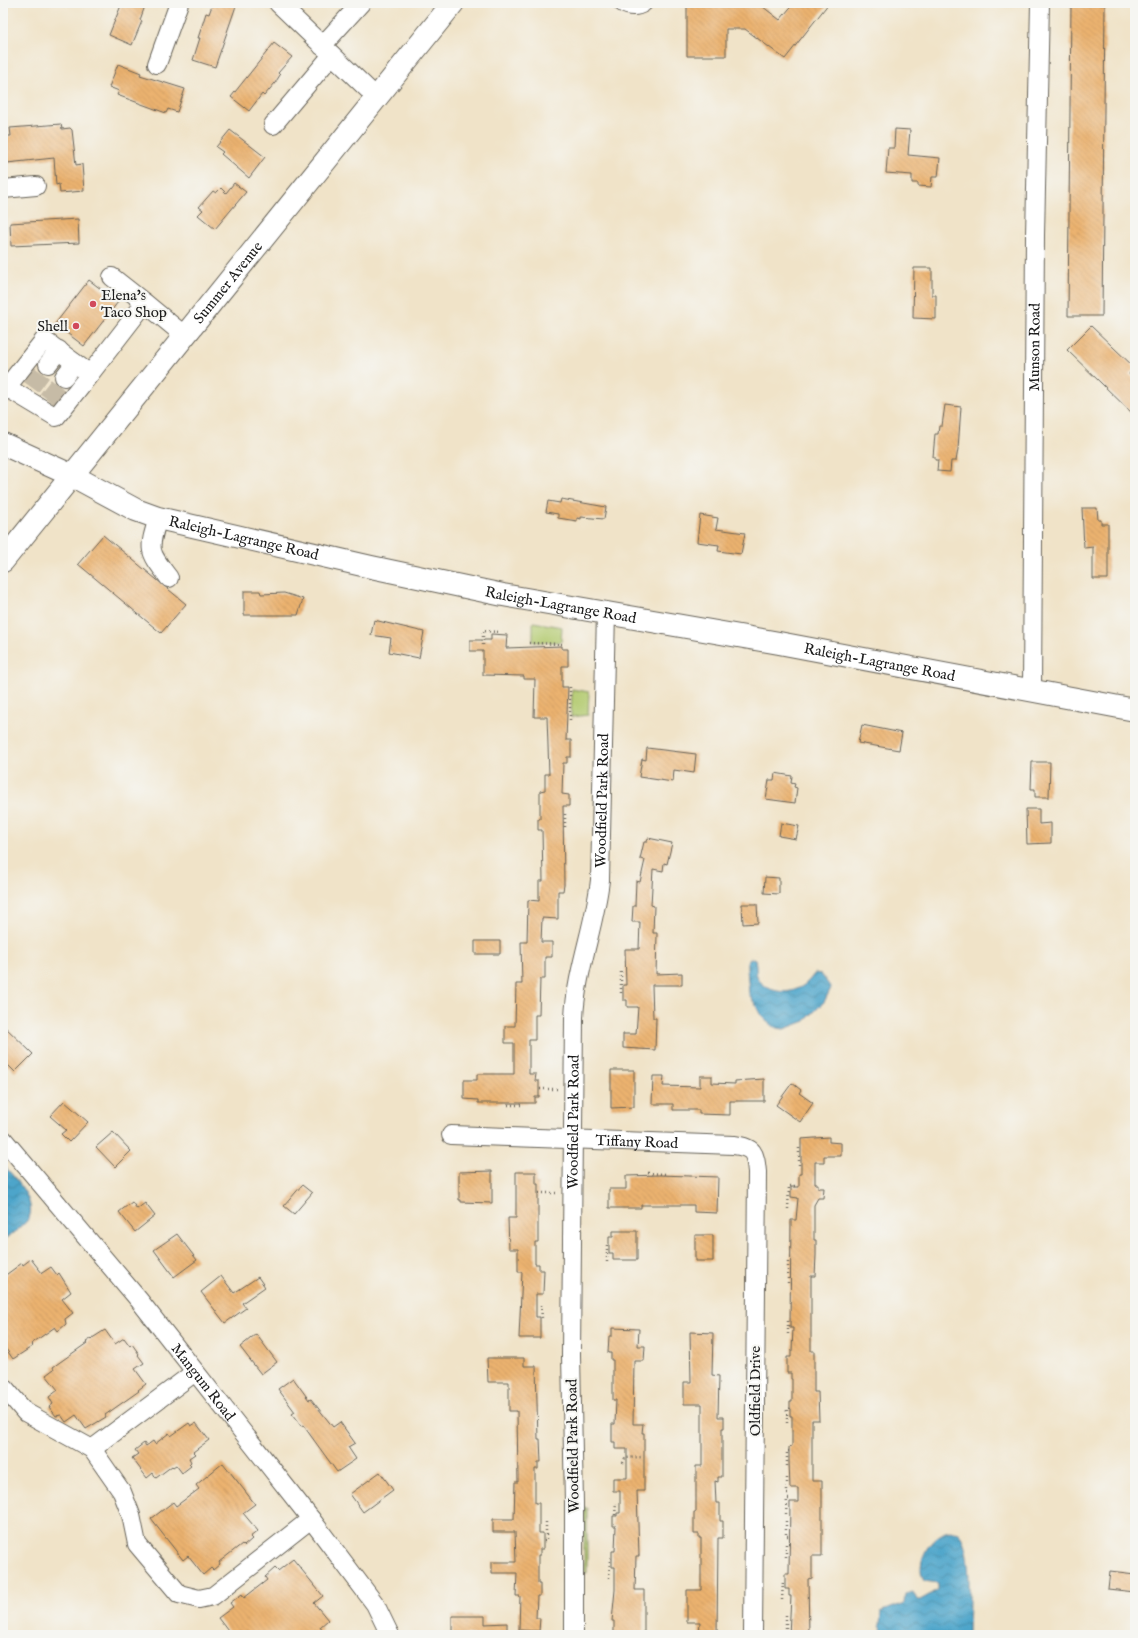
<svg xmlns="http://www.w3.org/2000/svg" width="1138" height="1638" font-family="'IM FELL English',serif">
  <defs>
    <pattern id="water-waves" width="16" height="10" patternUnits="userSpaceOnUse"><rect width="16" height="10" fill="#4da5ca"/><path d="M0 5q4-4 8 0t8 0" fill="none" stroke="#3f86a3"/></pattern>
    <pattern id="building-back-hatch" width="6" height="6" patternUnits="userSpaceOnUse"><rect width="6" height="6" fill="#ebb26f"/><path d="M-1 5l2 2M0 0l6 6M5-1l2 2" fill="none" stroke="#c99860"/></pattern>
  </defs>
  <rect width="100%" height="100%" fill="#f6f6f2"/>
  <filter id="ink" filterUnits="userSpaceOnUse"><feTurbulence type="fractalNoise" baseFrequency=".025" numOctaves="2"/><feDisplacementMap in="SourceGraphic" scale="8" xChannelSelector="R" yChannelSelector="G"/><feConvolveMatrix kernelMatrix="1 2 1 2 8 2 1 2 1" color-interpolation-filters="sRGB"/></filter>
  <filter id="wash" filterUnits="userSpaceOnUse"><feTurbulence type="fractalNoise" baseFrequency=".012" numOctaves="4" result="noise"/><feDisplacementMap in="SourceGraphic" scale="16" xChannelSelector="R" yChannelSelector="G"/><feGaussianBlur stdDeviation="0.9" result="paint"/><feColorMatrix in="noise" values="0 0 0 0 0 0 0 0 0 0 0 0 0 0 0 0 0 1.4 0 .05"/><feComposite in="paint" operator="in"/></filter>
  <g filter="url(#wash)">
    <rect width="100%" height="100%" fill="#f0e3c8"/>
    <path fill="#b3ca6f" stroke="#687346" d="M533,622L562,627L561,642H533Z
      M572,689L589,692L588,715L571,717Z
      M584,1508H587V1573H584Z"/>
    <path fill="url(#water-waves)" stroke="#346073" d="M750,958L755,960C757,966 755,973 758,978C765,992 787,995 799,988C806,985 811,978 815,973L821,974L831,988L824,1002L805,1021L784,1029L777,1028L771,1025L764,1019L749,994L747,968V962Z
      M3,1165C14,1176 34,1198 30,1215C27,1225 11,1234 3,1240Z
      M951,1531L958,1533C974,1547 968,1613 968,1635H892L883,1631L880,1626L881,1612L904,1603L905,1594L913,1592L917,1600H920L938,1590V1583L924,1581C914,1563 931,1533 951,1531Z"/>
    <g id="blocks">
      <path fill="url(#building-back-hatch)" d="M122,3H146L140,20L142,21L132,45L109,35Z
        M213,3H237L215,67L193,60L200,38H198L201,29L206,13L209,14Z
        M687,3H758L780,20L794,3H829L785,59L745,29H726V56H687Z
        M1079,3L1105,5L1102,316H1068L1071,5H1079Z
        M274,43L292,57L278,73L280,75L275,83L264,96L262,94L249,111L231,97Z
        M118,64L141,73L140,75L185,89L177,112L168,109L166,113L117,95L119,91L109,87Z
        M61,124L62,129L70,128L72,130L76,165L82,164L84,191L60,193L59,184L56,185L54,158L7,163V160L3,161V136H11L10,128Z
        M895,129L910,130L908,155L940,158L938,177H932L931,187L918,186V183H912V175L886,173L888,148H894Z
        M230,130L265,157L249,178L221,154L223,152L216,147Z
        M234,183L246,192L215,229L198,215L203,210L199,207L213,191L216,193L221,188L226,193Z
        M78,219L79,243L11,246L10,223Z
        M914,268H932V295H936V319L913,318Z
        M89,280L118,302L84,346L55,324Z
        M1091,326L1135,368L1129,374L1135,379V416L1067,350Z
        M945,405L961,407L958,449L956,461H951L950,472L937,471L938,460H935V457H933L935,434H938L939,426H942Z
        M561,499L606,507L604,519L581,517V519L577,518V521L558,518V514L546,512L548,501L560,503Z
        M1082,508H1097L1098,520H1101V524H1108V579H1093V547L1084,548Z
        M700,515L718,518L716,529L745,533L741,554L718,551L719,545L697,542Z
        M103,535L186,604L161,633L78,564Z
        M244,591H260L261,594L284,593L303,599L298,615H244Z
        M374,620L424,632L419,658L389,652L391,638L371,635Z
        M491,634L507,635L506,648L562,646V649H568V666H562V687H568L566,740H571V757H567V763H563L562,794L569,795V806H563L564,885L563,891H558V919L542,918L541,942H552V957H545V979H540L539,1015H535V1040H529V1074H536L535,1081H539V1097H535V1103H478V1100L464,1099V1080H477V1074H514V1043H505V1026H515L516,984H522L521,942H527L528,900L539,901V881H543L542,830H538V819H540V791L545,790V774H549L547,717H534L535,679H524V676L483,675V651H470V640H491Z
        M862,725L902,733L899,750L858,743Z
        M647,748L696,754L694,773L674,770L673,782L639,777L642,759L646,760Z
        M1032,762H1050L1049,797H1035V789H1031Z
        M775,773L792,776L791,783L795,784L794,787L797,788L795,803L766,799L769,780H774Z
        M1026,809H1039V824L1051,823V843L1027,844Z
        M781,823L799,826L796,839L779,836Z
        M648,838L672,843L667,864L664,863L663,871L653,869L651,905L654,906L653,933H657L656,974L682,973V985H652L653,1018H656L655,1050L623,1048V1034H636L638,1007H627V1000H623V985H626L625,949H639L640,922H632L633,906H635L636,881L640,882L645,860L640,859L644,842H647Z
        M765,877L779,878V894L764,893Z
        M742,904H757L758,923L743,924Z
        M475,941H500V954H475Z
        M3,1025L33,1054L15,1072L8,1065L3,1070Z
        M611,1070H634V1107L611,1108Z
        M653,1076H664L663,1086L700,1087V1076H712V1083L735,1084V1081L764,1079V1101H730V1115L699,1114V1110H673V1104H652Z
        M792,1083L801,1090L799,1093L813,1103L800,1122L776,1105Z
        M64,1101L88,1122L69,1142L61,1134L66,1130L50,1116Z
        M113,1132L131,1151L115,1167L96,1147Z
        M829,1137V1142L841,1143V1156H824V1162H815V1184H818V1188H824L823,1198H818L814,1205V1240H816V1255L815,1276H811V1351H814V1392H818L819,1420H812V1481H822V1556H812V1578L808,1579L809,1635H789L791,1596H789V1589H785V1574H789L790,1502H798V1488H790L789,1462V1447L792,1446V1416H790V1402H792V1379H791V1373H787V1357H791V1351H792L793,1328H790L791,1220H796L798,1198L791,1197V1187H799V1174H801V1139Z
        M492,1171V1203L461,1202V1200H459V1172Z
        M516,1172H536V1184H538V1242H535V1264H539V1270H544L543,1294H536V1317H540V1338H519L522,1272H518V1249H509L508,1218H516Z
        M660,1175L718,1177L717,1213L694,1212V1205H641V1208H609V1189H626V1176Z
        M302,1185L312,1193L294,1214L284,1206Z
        M132,1202L137,1209L145,1203L155,1216L135,1232L119,1212Z
        M613,1231H637V1260H613V1253H609V1237H613Z
        M177,1234L197,1260L174,1277L154,1250Z
        M695,1235H713V1261H695Z
        M31,1259L42,1273L51,1267L57,1275L59,1273L71,1292L62,1299L73,1313L65,1319L66,1324L58,1331L55,1327L31,1344L33,1346L13,1359L6,1349H3V1277L22,1263L23,1265Z
        M221,1276L234,1293L258,1277L265,1287L242,1303L246,1308L225,1323L201,1292Z
        M612,1328L639,1329L638,1346H645L644,1361H634L633,1424H643L642,1433H644V1491H637L639,1556H636L635,1590H644V1635H614V1621H612L615,1590V1567H612V1551H615L616,1526H613V1516H617V1513H620V1491H613V1478H627V1449H615V1442H612V1424H615L616,1400H613V1360H611V1353H608L609,1336H612Z
        M105,1330L115,1344L124,1338L130,1346L132,1344L139,1354L138,1355L144,1363L135,1369L146,1384L138,1390L139,1391L105,1415L106,1417L86,1429L76,1415L66,1422L61,1415L56,1416L49,1407L53,1404L49,1397L58,1390L46,1375L54,1369L53,1367L87,1343L86,1342Z
        M690,1332L713,1333L712,1375L719,1376L718,1417H724V1428H722V1477H718V1482L715,1481L716,1503H720V1521H723V1538H718L717,1635H699L700,1622H687V1590H701V1538H699V1534H694V1512H696V1466H702V1404H684V1382H691Z
        M256,1334L277,1362L261,1374L240,1347Z
        M487,1358H524V1366H536L538,1439H540L541,1462H538V1469H535V1503H539V1533H543V1549H540V1555H538V1584H540V1596H537L536,1618H540L539,1631L519,1630L520,1596H516L517,1573H492V1562H516L515,1532H493V1519H514L515,1482H518L517,1411H509V1382H488Z
        M293,1378L309,1400L311,1399L333,1427L340,1422L355,1443L348,1447L356,1459L337,1472L303,1425L301,1426L292,1414L295,1412L278,1389Z
        M189,1423L191,1426L196,1423L209,1440L193,1452L195,1454L189,1458L191,1462L189,1464L191,1466L182,1473L176,1465L173,1467L172,1466L156,1478L153,1473L147,1478L132,1458L138,1454L135,1450L144,1443L146,1446L153,1441L155,1444L169,1433L171,1436Z
        M223,1463L255,1504L243,1513L258,1531L250,1537L252,1539L244,1546L242,1544L219,1562L220,1564L213,1570L211,1568L203,1575L188,1556L183,1560L151,1519L173,1502L176,1506L199,1489L196,1485Z
        M380,1472L393,1490L363,1512L350,1494Z
        M293,1559L323,1596L314,1603L328,1620L320,1627L322,1630L316,1635H231L218,1618L233,1607L230,1603L242,1594L244,1598L267,1580L265,1577L275,1568L278,1571Z
        M1110,1571L1135,1574V1592L1108,1589Z
        M452,1616H485V1624L507,1623V1635H452Z"/>
    </g>
  </g>
  <g filter="url(#ink)">
    <use href="#blocks" fill-opacity="0" stroke="#666258" stroke-width="1"/>
    <g fill="none" stroke-linecap="round" stroke-linejoin="round">
      <path stroke="#c6bba6" stroke-width="18" stroke-dasharray="18 9" stroke-linecap="butt" d="M31,387L48,364
        M47,399L64,377"/>
      <defs>
        <g id="minor">
          <path d="M278,3L377,98"/>
          <path d="M623,3C629,7 637,7 643,3"/>
          <path d="M322,46L361,3"/>
          <path d="M157,64L179,3"/>
          <path d="M273,125L332,55"/>
          <path d="M3,189L36,186"/>
          <path d="M112,277L145,303"/>
          <path d="M48,364L59,350"/>
          <path d="M64,377L75,363"/>
          <path d="M6,387L56,417L90,374"/>
          <path d="M3,392L44,340L90,374L145,303L185,336"/>
          <path d="M158,518C148,551 148,550 169,578"/>
          <path id="s1" d="M1032,691L1035,235L1040,3"/>
          <path id="s2" d="M451,1135L734,1145C754,1148 755,1152 757,1172L753,1635"/>
          <path id="s3" d="M3,1139L139,1300L311,1519L375,1604L390,1635"/>
          <path d="M3,1386L25,1412L92,1449L122,1492L131,1515L137,1544L179,1594L199,1599L213,1596L311,1519"/>
          <path d="M92,1449L195,1372"/>
          <path id="s4" d="M574,1635V1503L571,1355L574,1018C576,971 595,926 600,880L606,612"/>
        </g>
        <g id="major">
          <path id="s5" d="M3,444L73,476L136,510L158,518L371,567L503,595L779,643L1135,710"/>
          <path id="s6" d="M3,561L453,3"/>
        </g>
      </defs>
      <use href="#minor" stroke="#666258" stroke-width="20"/>
      <use href="#major" stroke="#666258" stroke-width="24"/>
      <path stroke="#666258" stroke-width="2.5" stroke-dasharray="1 3" stroke-linecap="butt" d="M529,643L565,644
        M483,645V631L500,632
        M570,720V685
        M565,814V830
        M621,972V993H623
        M540,1089H559
        M508,1105H521L520,1104
        M799,1165V1147H800
        M648,1173L667,1174
        M539,1193H558
        M788,1209L789,1186H797
        M607,1262V1245H608
        M788,1262V1284H792
        M541,1305L542,1318
        M788,1334V1320H790
        M787,1423V1409H790
        M623,1463L625,1458L642,1457
        M787,1466V1451H789
        M787,1478V1494H789
        M786,1514L787,1499H789
        M615,1515L616,1503
        M786,1521V1536H788
        M544,1541H546V1520
        M786,1557V1543H789
        M609,1578L610,1559L611,1558
        M782,1600L783,1581H784
        M786,1615V1629H788
        M725,1635V1632"/>
      <use href="#minor" stroke="#fff" stroke-width="18"/>
      <use href="#major" stroke="#fff" stroke-width="22"/>
    </g>
  </g>
  <g fill="#d1495b" stroke="#f6f6f2" stroke-width="1.5">
    <circle cx="93" cy="304" r="4"/>
    <circle cx="76" cy="326" r="4"/>
  </g>
  <g text-anchor="middle" dominant-baseline="central" stroke-width="4" stroke-linejoin="round" paint-order="stroke">
    <g font-size="15" fill="#1c1c1c" stroke="#f6f6f2">
      <text stroke="none"><textPath href="#s6" startOffset="358">Summer Avenue</textPath></text>
      <text stroke="none"><textPath href="#s1" startOffset="344">Munson Road</textPath></text>
      <text stroke="none"><textPath href="#s5" startOffset="260">Raleigh-Lagrange Road</textPath></text>
      <text stroke="none"><textPath href="#s5" startOffset="584">Raleigh-Lagrange Road</textPath></text>
      <text stroke="none"><textPath href="#s5" startOffset="908">Raleigh-Lagrange Road</textPath></text>
      <text stroke="none"><textPath href="#s4" startOffset="837">Woodfield Park Road</textPath></text>
      <text stroke="none"><textPath href="#s4" startOffset="513">Woodfield Park Road</textPath></text>
      <text stroke="none"><textPath href="#s2" startOffset="186">Tiffany Road</textPath></text>
      <text stroke="none"><textPath href="#s3" startOffset="315">Mangum Road</textPath></text>
      <text transform="translate(755 1391) rotate(-90)">Oldfield Drive</text>
      <text transform="translate(573 1446) rotate(-91)">Woodfield Park Road</text>
    </g>
    <g font-size="15" fill="#1c1c1c" stroke="#f6f6f2" text-anchor="start">
      <text x="101" y="295">Elena's<tspan x="101" dy="17">Taco Shop</tspan></text>
      <text x="68" y="326" text-anchor="end">Shell</text>
    </g>
  </g>
  <rect width="1138" height="1638" fill="none" stroke="#f6f6f2" stroke-width="16"/>
</svg>
